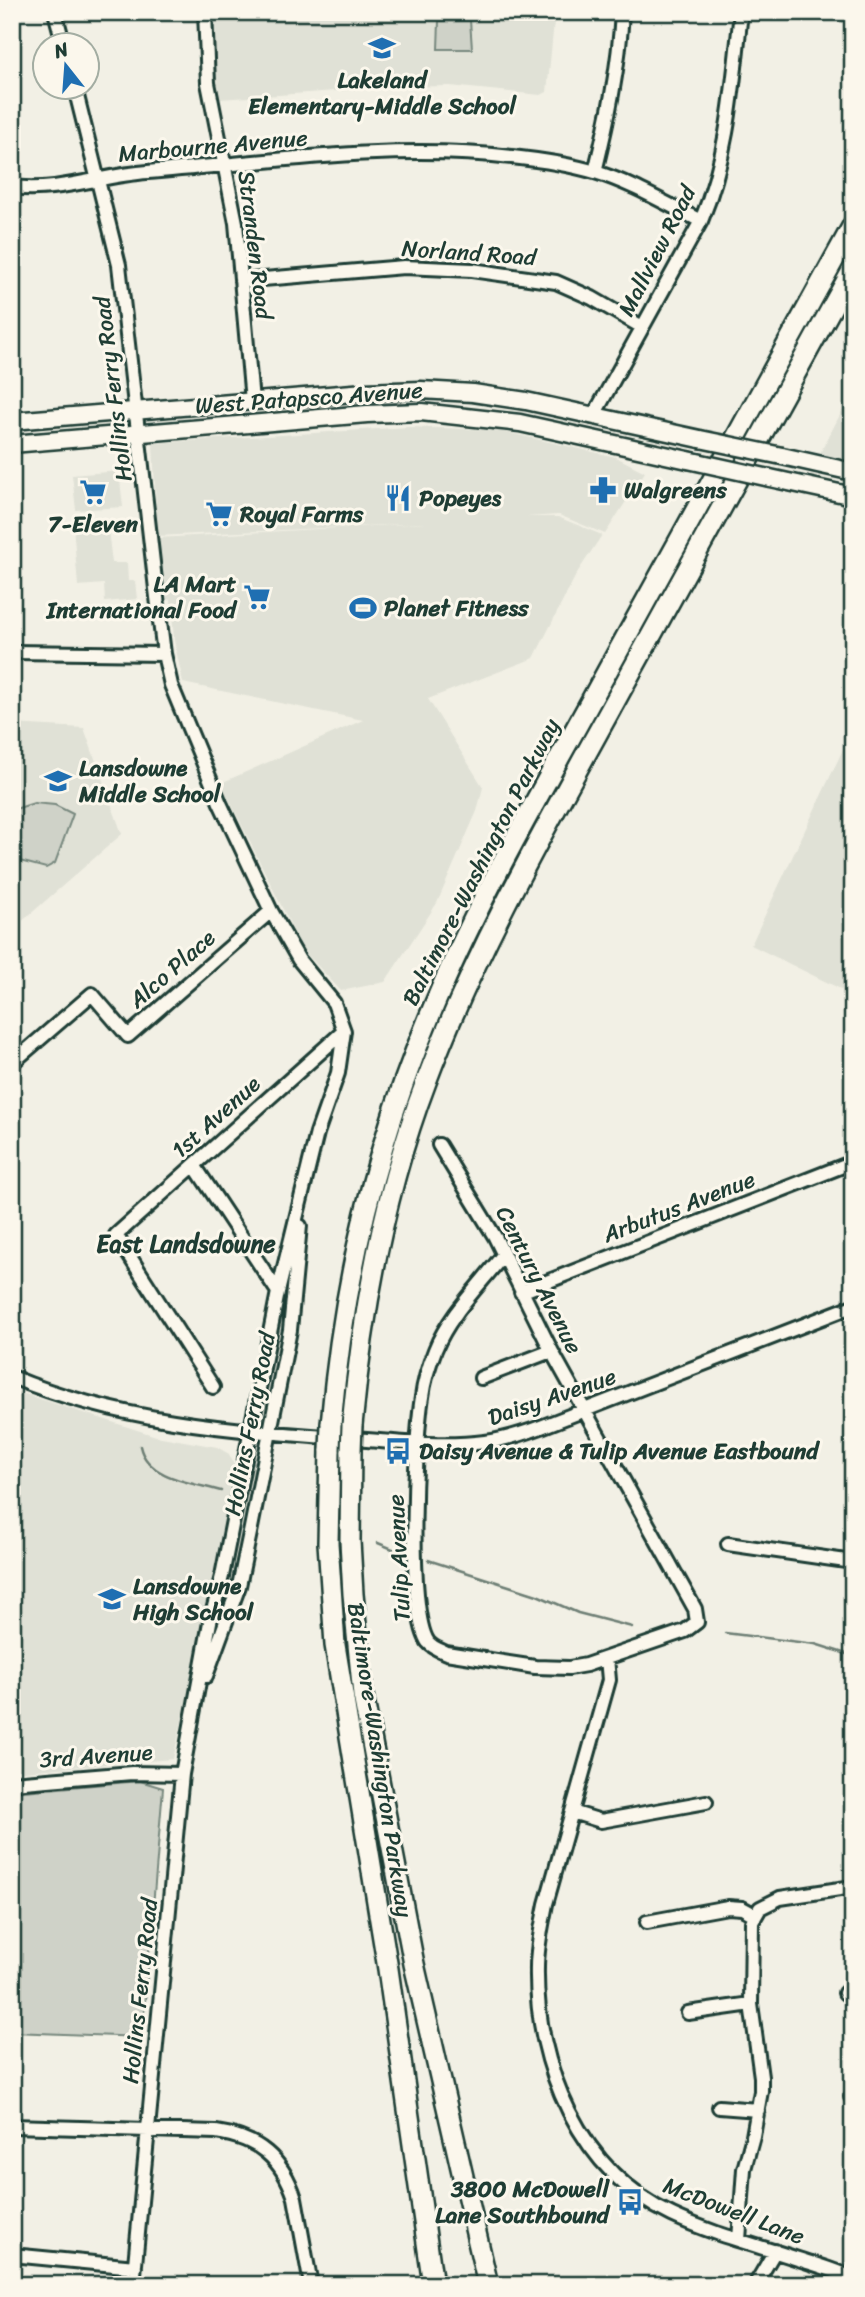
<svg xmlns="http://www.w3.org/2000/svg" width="865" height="2297" font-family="Sriracha,sans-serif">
  <rect width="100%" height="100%" fill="#f2f0e5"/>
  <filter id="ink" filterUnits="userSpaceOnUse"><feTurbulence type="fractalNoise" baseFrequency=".0143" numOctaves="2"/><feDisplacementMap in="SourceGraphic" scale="14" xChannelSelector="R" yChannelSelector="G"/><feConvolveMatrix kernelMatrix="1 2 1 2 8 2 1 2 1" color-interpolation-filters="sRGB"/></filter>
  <g filter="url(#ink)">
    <path fill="#e0e1d6" d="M212,12H555L547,92L541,95L450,86L393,87L219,99L213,57Z
      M853,390V464L818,457Z
      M409,427L497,430L616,457L645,472L605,534L559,515L527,517H558L602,535L577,573L534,658L428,699L483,787L477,811L437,903L385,982L341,991L303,950L221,783L363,720L183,683L174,640L171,600L166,599L157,538L426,523L157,536L153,443Z
      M119,471L123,507L76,510L72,475Z
      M107,521L112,563H127L128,581H135L137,599L105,602L104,584L78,586L73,525Z
      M12,724L84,728L122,834L12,930Z
      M853,728V995L751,945Z
      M12,1390L156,1436L217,1447L229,1454L234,1464L236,1473L216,1576L173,1759L12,1772Z"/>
    <path fill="#cfd2c8" stroke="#77887e" stroke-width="2" d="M470,20L472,49H438L439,21Z
      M34,803L55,805L73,814L55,863L46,868L12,859V810Z
      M140,1781L163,1788L142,2037L12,2032V1792Z"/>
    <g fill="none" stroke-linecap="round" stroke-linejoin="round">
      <path stroke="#6e7f75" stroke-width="2.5" d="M140,1446C147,1479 194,1483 221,1491
        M378,1543L400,1552
        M428,1560L537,1595L578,1613L632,1627
        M725,1633L815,1644L853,1656"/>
      <defs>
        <path id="minor" d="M55,12L64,46
          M205,12L208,83L236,223L252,401
          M75,88L119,265L156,589L164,654L171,685L220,803L271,911L299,960L334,1003L344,1031L338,1073L317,1133L278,1292L222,1576L210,1622L182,1774L133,2285
          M595,172C608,119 619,67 622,12
          M12,187C59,193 102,175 148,172C269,162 391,143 512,157C540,160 568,164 595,172C632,183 666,204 701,221
          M241,281L404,267L472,270L556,282L592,298L642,327
          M593,417L701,221C729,154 733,83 741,12
          M12,652L164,654
          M12,1063L92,994L128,1036L271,911
          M439,1145L495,1237L552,1352L695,1609L697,1622L685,1631L586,1665L569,1668L535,1667L446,1653C440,1650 433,1648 428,1642C407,1612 415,1438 422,1397C424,1381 429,1365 435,1350C449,1315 480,1285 503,1255
          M194,1165L278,1292
          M521,1292L853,1162
          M12,1377C115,1420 230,1431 341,1438C388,1441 437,1448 485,1442C504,1440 522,1434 541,1427L853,1306
          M481,1378L551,1351
          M213,1387L116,1235L344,1031
          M728,1544L853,1562
          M607,1658L609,1680L546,1904C542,1925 537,1946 537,1967C535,2065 580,2172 672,2215C712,2234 756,2245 798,2259C816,2265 836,2270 853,2279
          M206,1676L239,1586L251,1528L290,1330L300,1226
          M12,1783L132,1773L182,1774
          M572,1812L601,1821L706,1802
          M647,1922L728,1907L742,1908L755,1915
          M845,1993L853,1992
          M688,2013L751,2004
          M851,2097H853
          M719,2107L758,2110
          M12,2126L216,2132C258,2138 282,2158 295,2198L311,2285
          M739,2240L744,2169L753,2136L761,2091V2077L751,2004L752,1922L760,1908L780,1898L853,1887
          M12,2255L135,2267
          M755,2285L775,2251"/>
        <path id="major" d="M12,421L365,392L421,390L473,393L526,401L700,439
          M12,444L367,414L421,412L520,423L688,460
          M782,456L853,472
          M770,478L853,496"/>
        <path id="highway" d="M331,1424C343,1284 374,1149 428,1020C478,897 547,782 610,666C691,519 772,372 853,225
          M352,1425C363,1308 384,1192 426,1082C478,943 554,813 625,683C701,545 777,407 853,269
          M330,1450L328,1543L335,1645L388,1969L433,2285
          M351,1451L350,1541L353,1594L363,1695L414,1964L488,2285"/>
      </defs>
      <use href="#minor" stroke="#1f3d34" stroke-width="18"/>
      <use href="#major" stroke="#1f3d34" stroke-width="21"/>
      <use href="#highway" stroke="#1f3d34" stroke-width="24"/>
      <use href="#minor" stroke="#fbf7ec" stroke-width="12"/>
      <use href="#major" stroke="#fbf7ec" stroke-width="16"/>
      <use href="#highway" stroke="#fbf7ec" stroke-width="19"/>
      <defs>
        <path id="major-bridge" d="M700,439L782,456
          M688,460L770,478"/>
        <path id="highway-bridge" d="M330,1450L331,1424
          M351,1451L352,1425"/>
      </defs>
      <use href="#major-bridge" stroke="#1f3d34" stroke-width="21" stroke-linecap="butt"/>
      <use href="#highway-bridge" stroke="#1f3d34" stroke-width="24" stroke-linecap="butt"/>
      <use href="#major-bridge" stroke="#fbf7ec" stroke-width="16"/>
      <use href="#highway-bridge" stroke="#fbf7ec" stroke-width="19"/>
    </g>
  </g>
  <defs>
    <symbol id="school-bare" viewBox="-9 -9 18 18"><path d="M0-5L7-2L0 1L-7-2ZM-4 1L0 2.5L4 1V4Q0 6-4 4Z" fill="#1f6fb2" stroke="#fbf7ec" stroke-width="2.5" paint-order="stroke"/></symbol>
    <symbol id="pharmacy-bare" viewBox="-9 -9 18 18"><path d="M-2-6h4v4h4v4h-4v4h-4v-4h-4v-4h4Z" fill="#1f6fb2" stroke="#fbf7ec" stroke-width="2.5" paint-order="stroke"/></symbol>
    <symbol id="supermarket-bare" viewBox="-9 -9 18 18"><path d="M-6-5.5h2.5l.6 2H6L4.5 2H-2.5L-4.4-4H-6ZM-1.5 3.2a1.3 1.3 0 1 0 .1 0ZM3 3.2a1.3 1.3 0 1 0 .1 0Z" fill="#1f6fb2" stroke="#fbf7ec" stroke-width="2.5" paint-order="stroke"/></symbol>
    <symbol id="restaurant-bare" viewBox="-9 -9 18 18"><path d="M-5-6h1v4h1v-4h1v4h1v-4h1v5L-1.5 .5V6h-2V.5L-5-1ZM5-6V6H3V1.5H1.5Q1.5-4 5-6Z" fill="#1f6fb2" stroke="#fbf7ec" stroke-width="2.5" paint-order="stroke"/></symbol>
    <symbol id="stadium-bare" viewBox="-9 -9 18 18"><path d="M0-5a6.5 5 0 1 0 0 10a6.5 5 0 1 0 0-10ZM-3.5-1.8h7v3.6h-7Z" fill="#1f6fb2" stroke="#fbf7ec" stroke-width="2.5" paint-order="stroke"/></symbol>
    <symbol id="bus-bare" viewBox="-9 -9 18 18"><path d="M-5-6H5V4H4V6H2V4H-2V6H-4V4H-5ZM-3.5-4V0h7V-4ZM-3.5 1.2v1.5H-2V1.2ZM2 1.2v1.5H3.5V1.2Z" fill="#1f6fb2" stroke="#fbf7ec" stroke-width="2.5" paint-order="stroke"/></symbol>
  </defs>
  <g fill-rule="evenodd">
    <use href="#school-bare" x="363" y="29" width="38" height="38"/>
    <use href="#pharmacy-bare" x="584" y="471" width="38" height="38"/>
    <use href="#supermarket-bare" x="74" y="473" width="38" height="38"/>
    <use href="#restaurant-bare" x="379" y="479" width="38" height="38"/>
    <use href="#supermarket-bare" x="200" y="495" width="38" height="38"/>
    <use href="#supermarket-bare" x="238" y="578" width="38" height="38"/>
    <use href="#stadium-bare" x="344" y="589" width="38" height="38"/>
    <use href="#school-bare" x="39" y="762" width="38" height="38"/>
    <use href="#bus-bare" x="379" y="1432" width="38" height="38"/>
    <use href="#school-bare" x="93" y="1580" width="38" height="38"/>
    <use href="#bus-bare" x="611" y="2183" width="38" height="38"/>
  </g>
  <g text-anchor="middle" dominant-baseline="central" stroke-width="6" stroke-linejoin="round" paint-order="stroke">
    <g font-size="23" font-weight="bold" fill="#1f3d34" stroke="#fbf7ec" text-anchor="start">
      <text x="382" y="80" text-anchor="middle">Lakeland<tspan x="382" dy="26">Elementary-Middle School</tspan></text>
      <text x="624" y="490">Walgreens</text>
      <text x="419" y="498">Popeyes</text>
      <text x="240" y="514">Royal Farms</text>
      <text x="93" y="524" text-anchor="middle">7-Eleven</text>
      <text x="236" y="584" text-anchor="end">LA Mart<tspan x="236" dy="26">International Food</tspan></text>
      <text x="384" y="608">Planet Fitness</text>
      <text x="79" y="768">Lansdowne<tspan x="79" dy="26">Middle School</tspan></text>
      <text x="419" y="1451">Daisy Avenue &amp; Tulip Avenue Eastbound</text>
      <text x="133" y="1586">Lansdowne<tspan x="133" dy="26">High School</tspan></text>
      <text x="609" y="2189" text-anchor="end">3800 McDowell<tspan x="609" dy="26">Lane Southbound</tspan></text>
    </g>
    <g font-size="23" fill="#1f3d34" stroke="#fbf7ec">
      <text transform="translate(213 146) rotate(-5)">Marbourne Avenue</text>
      <text transform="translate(255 245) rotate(83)">Stranden Road</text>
      <text transform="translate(657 251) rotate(-63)">Mallview Road</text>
      <text transform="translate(469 253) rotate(4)">Norland Road</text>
      <text transform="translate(113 389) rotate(-97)">Hollins Ferry Road</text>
      <text transform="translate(309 398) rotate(-4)">West Patapsco Avenue</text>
      <text transform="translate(481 862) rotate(-63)">Baltimore-Washington Parkway</text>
      <text transform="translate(172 969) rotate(-41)">Alco Place</text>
      <text transform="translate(216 1117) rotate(-42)">1st Avenue</text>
      <text transform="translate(679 1207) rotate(-21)">Arbutus Avenue</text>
      <text transform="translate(539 1280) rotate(63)">Century Avenue</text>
      <text transform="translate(552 1397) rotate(-19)">Daisy Avenue</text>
      <text transform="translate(250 1424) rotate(-79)">Hollins Ferry Road</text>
      <text transform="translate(399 1558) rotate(-93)">Tulip Avenue</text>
      <text transform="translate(96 1756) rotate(-4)">3rd Avenue</text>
      <text transform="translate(380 1760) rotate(81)">Baltimore-Washington Parkway</text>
      <text transform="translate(140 1991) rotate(-84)">Hollins Ferry Road</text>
      <text transform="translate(734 2211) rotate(21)">McDowell Lane</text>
    </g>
    <g font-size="24" font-weight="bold" fill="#1f3d34" stroke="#fbf7ec">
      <text x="186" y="1244">East Landsdowne</text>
    </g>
  </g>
  <rect width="865" height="2297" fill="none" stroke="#fbf7ec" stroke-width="42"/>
  <rect x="21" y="21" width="823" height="2255" fill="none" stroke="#1f3d34" stroke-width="2.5" filter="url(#ink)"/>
  <g transform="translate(66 66) rotate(343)"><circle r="33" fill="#fbf7ec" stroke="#a3ada2" stroke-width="2"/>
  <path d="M0-5L12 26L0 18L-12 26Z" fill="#1f6fb2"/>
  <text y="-10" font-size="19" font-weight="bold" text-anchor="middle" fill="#1f3d34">N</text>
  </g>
</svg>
